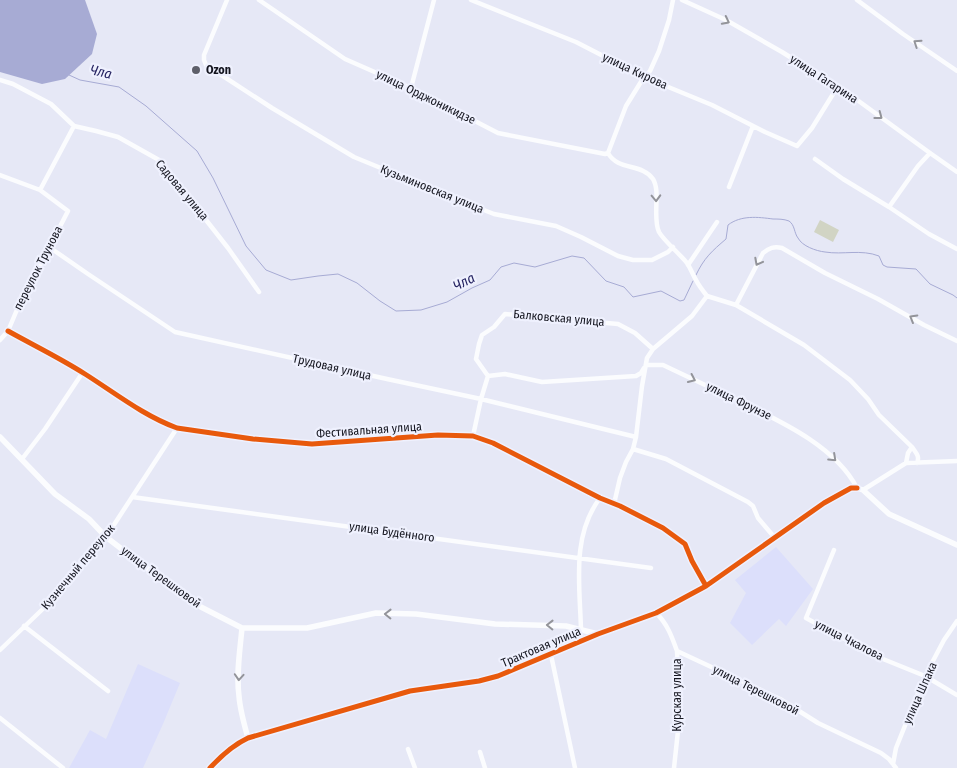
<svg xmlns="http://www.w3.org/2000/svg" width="957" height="768" font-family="'Fira Sans Condensed',sans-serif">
  <rect width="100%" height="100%" fill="#e6e8f6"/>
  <path fill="#dcdffb" d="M776,547L813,589L786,626L779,619L752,645L730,623L746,593L735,580Z
    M138,664L180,683L163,724L143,768H69L90,730L106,739Z"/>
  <path fill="#d1d4c4" d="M820,220L839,230L833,242L814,232Z"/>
  <path fill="#a7abd4" d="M0,0H85L97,34L92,54L65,79L42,84L0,72Z"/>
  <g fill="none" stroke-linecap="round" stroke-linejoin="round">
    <path stroke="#a7abd4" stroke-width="1" d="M69,75L80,80L119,87L146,106L197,151L213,178L246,246L266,270L291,280L318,276L338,274L357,283L380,301L396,311L421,310L447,302L472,288L490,280L501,267L514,263L535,267L572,256L584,258L606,281L624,287L633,297L661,291L680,301L684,300L693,281
      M696,275C704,258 712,251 726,239L728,225C741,215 758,217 773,219C778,219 784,219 789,221C795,225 794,233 798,238C802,246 816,251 825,252C843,255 861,249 879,256L883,265L887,267L916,269L930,284L953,295L957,298"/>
    <path stroke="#fbfcfe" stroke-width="4.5" d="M227,0L204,55V60L206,65L272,108L354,157L471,205L494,214L556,226L581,237L618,256L633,260H652L668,252L673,247
      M259,0L345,59L411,88L498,133L605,154L608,153
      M471,0L576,42L644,77L712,105L765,132L797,146L812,128L838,86
      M673,0L669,20L659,51L650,71L644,77L626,106L608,153C618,171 642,163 653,179C661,192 652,217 659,232C664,241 680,254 687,263C691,269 693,275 696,280C699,286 703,291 707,296
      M682,0L726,20L782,52L814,72L838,86L930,153L957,172
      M857,0L903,34L957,71
      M0,80L13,84L51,104L74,126L96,131L118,137L159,160L228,248L259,292
      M411,88L434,0
      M815,159L843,179L889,207L929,234L957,249
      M0,175L40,190L68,211L16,312L8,331L0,340
      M729,187L753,126
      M40,190L74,126
      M889,207L918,166L930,153
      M49,247L88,274L175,332L387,379L481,399L636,437
      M688,265L717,222
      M707,296L736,305L804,345L850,380L868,399L879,415L912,447L908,453L906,463
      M736,305L763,253C769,248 774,246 782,248L825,273L878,299L924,325L957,341
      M8,331C33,345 60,358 85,374C115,393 144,416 177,428L253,439L312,444L438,435L473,436L493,443L600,498L620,506L663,528L685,544L692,561L706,586
      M646,365H663C690,378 716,390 743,403C782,422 836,447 857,488
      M488,376L505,374L542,382L636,376L641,373L644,368
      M473,436L481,399L488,376L476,359L479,344L482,335L494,327L505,314L618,324L635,333L653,349
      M912,447C916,453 920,456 917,463
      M633,449L666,459L748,502L753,506L758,518L775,538
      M22,459L45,429L83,372
      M863,490L906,463L957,461
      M132,497L651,568
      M614,504L620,478L626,462L633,449L636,437L642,386L647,358L653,349L692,316L707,296
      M834,550L806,618L878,657L925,676L957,695
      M656,613C667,623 672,637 677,651L780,699L818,723L881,753L889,759L896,768
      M24,626L108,691
      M581,630C580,586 571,536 600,498
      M0,650L49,603L106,537L177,428
      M551,655L575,768
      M0,718L63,768
      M408,749L415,768
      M480,752L485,768
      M893,764L896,748L925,676L944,640L957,621
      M674,768L680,712L677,651"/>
    <path stroke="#fbfcfe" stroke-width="5.5" d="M0,437L55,494L89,519L106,537L174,589L199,606L242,628H307L376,613L416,614L495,624L566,626L598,634
      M242,628C240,650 236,674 239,696C240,710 244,724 248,738
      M210,768C221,756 233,745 248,738L410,691L479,681L498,676L598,634L656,613L706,586L824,503L851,488H857L863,490L889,514L957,545"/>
    <defs>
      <path id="cycleway" d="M8,331C33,345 60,358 85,374C115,393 144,416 177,428L253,439L312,444L438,435L473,436L493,443L600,498L620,506L663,528L685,544L692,561L706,586
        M210,768C221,756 233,745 248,738L410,691L479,681L498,676L598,634L656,613L706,586L824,503L851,488H857"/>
    </defs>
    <use href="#cycleway" stroke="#eff1fe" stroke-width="8"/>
    <use href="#cycleway" stroke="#e8590c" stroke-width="5"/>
  </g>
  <defs><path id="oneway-chevron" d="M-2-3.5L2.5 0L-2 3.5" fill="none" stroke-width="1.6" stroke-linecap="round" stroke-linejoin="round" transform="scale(1.25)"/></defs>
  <g stroke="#93949a">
    <use href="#oneway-chevron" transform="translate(726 21) rotate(27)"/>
    <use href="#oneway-chevron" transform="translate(917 43) rotate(-146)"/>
    <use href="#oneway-chevron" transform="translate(879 116) rotate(37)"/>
    <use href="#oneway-chevron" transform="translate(656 198) rotate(88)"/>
    <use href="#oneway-chevron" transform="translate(758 262) rotate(118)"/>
    <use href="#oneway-chevron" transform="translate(913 318) rotate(-150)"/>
    <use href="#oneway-chevron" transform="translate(692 379) rotate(25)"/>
    <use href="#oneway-chevron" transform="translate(833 458) rotate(43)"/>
    <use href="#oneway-chevron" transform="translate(388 614) rotate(-179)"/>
    <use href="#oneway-chevron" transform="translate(550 625) rotate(-179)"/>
    <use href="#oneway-chevron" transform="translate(239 677) rotate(94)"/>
  </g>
  <circle fill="#5e5f6a" stroke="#eff1fe" stroke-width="2" cx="196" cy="70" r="5"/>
  <g text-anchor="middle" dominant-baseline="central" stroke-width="4.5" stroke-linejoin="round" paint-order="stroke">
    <g font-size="12" font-weight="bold" fill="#14151f" stroke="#eff1fe" text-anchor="start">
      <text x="206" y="70">Ozon</text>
    </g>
    <g font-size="12" fill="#14151f" stroke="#eff1fe">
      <text transform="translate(635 71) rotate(25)">улица Кирова</text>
      <text transform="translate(824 79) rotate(33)">улица Гагарина</text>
      <text transform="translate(426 97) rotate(26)">улица Орджоникидзе</text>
      <text transform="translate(432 189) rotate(22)">Кузьминовская улица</text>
      <text transform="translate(182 190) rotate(50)">Садовая улица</text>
      <text transform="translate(38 268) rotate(-63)">переулок Трунова</text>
      <text transform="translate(559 318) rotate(5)">Балковская улица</text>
      <text transform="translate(332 367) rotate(13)">Трудовая улица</text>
      <text transform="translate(739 401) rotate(26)">улица Фрунзе</text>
      <text transform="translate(369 430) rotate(-4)">Фестивальная улица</text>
      <text transform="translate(392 532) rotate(8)">улица Будённого</text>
      <text transform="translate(78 567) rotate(-50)">Кузнечный переулок</text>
      <text transform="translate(161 577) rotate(36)">улица Терешковой</text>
      <text transform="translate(849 640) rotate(27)">улица Чкалова</text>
      <text transform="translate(541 647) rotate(-23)">Трактовая улица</text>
      <text transform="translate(756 690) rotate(27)">улица Терешковой</text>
      <text transform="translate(920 693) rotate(-66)">улица Шпака</text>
      <text transform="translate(677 695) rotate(-90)">Курская улица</text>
    </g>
    <g font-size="14" font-style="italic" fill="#262462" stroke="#eff1fe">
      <text transform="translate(101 72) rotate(14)">Чла</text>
      <text transform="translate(464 282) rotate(-27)">Чла</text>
    </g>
  </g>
</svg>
